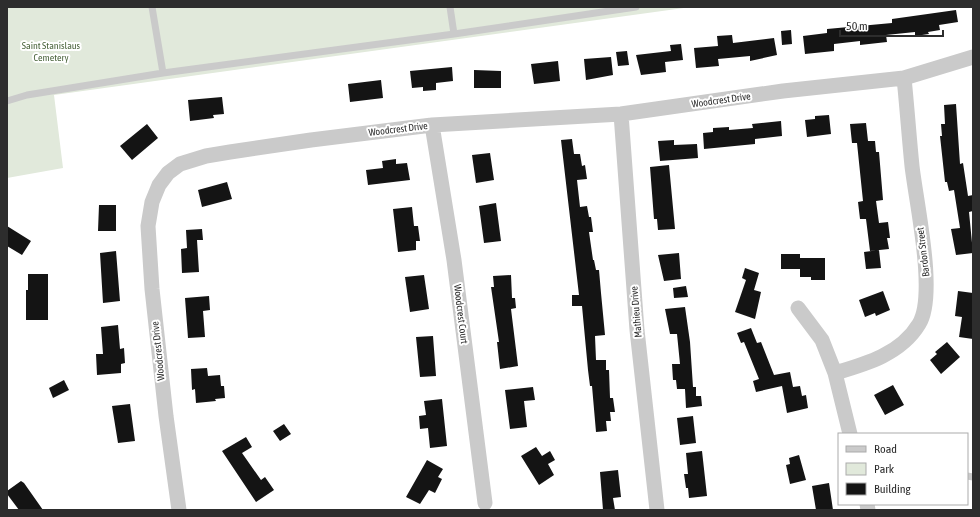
<svg xmlns="http://www.w3.org/2000/svg" width="980" height="517" font-family="'Asap Condensed',sans-serif">
  <rect width="100%" height="100%" fill="#fff"/>
  <path fill="#e1e9db" d="M7,7H691L54,95L63,168L7,178Z"/>
  <path fill="#141414" d="M956,10L958,22L939,25L940,30L928,32L929,34L915,36V32L886,35L887,42L860,45V41L834,44V51L805,54L803,36L827,33V29L892,23V19Z
    M791,30L792,44L782,45L781,31Z
    M732,35L733,43L774,38L777,55L750,61V56L718,59L719,66L696,68L694,48L718,46L717,36Z
    M681,44L683,60L665,62L666,72L641,75L636,55L671,51L670,45Z
    M627,51L629,65L618,66L616,52Z
    M611,57L613,75L586,80L584,59Z
    M558,61L560,81L534,84L531,64Z
    M452,67L453,81L436,83V90L423,91V87L412,88L410,71Z
    M474,70L501,71V88H474Z
    M381,80L383,98L350,102L348,84Z
    M222,97L224,114L213,115L214,118L190,121L188,100Z
    M956,104L960,164L963,163L968,196L973,195V211L969,212L973,253L956,255L951,229L960,228L954,190L949,191L947,182H945L940,136H942L941,124H945L944,105Z
    M829,115L831,134L807,137L805,120L815,119V116Z
    M781,121L782,136L755,139V144L704,149L703,133L713,132V128L729,127V130L753,128L752,124Z
    M866,123L868,141H875L876,152H879L883,200L876,201L879,223L888,222L890,238H887L889,249L870,251L866,219H860L858,202L863,201L857,143H852L850,124Z
    M147,124L158,138L132,160L120,146Z
    M572,139L574,154H580L582,166L585,165L587,179L577,180L580,207L587,206L589,217H591L593,232H589L593,260H594L596,270H599L601,293L605,335L595,336L596,360H606V370H609L610,398H613L615,412H610L611,421H606L607,431L596,432L592,386H590L588,370L582,306H572V295H579L561,140Z
    M674,140V145L697,144L698,158L660,161L658,141Z
    M490,153L494,180L476,183L472,155Z
    M396,159V164L407,163L410,180L368,185L366,170L383,168L382,161Z
    M669,165L675,229L658,230L657,219H654L650,167Z
    M227,182L232,199L202,207L198,190Z
    M496,203L501,241L484,243L479,206Z
    M99,205H116V231H98Z
    M412,207L414,226H418L420,241H416V250L398,252L393,209Z
    M7,226L31,241L22,255L7,246Z
    M202,229L203,240H197L199,272L182,273L181,249L187,248L186,230Z
    M879,250L881,268L866,269L864,252Z
    M116,251L120,301L103,303L100,253Z
    M679,253L681,279L664,281L658,255Z
    M781,254H800V258H825V280H811V277H800V269H781Z
    M745,268L759,273L754,290L761,292L755,319L735,312L746,280L742,278Z
    M28,274H48V320H26V290H28Z
    M424,275L429,309L410,312L405,277Z
    M511,275L512,298H515L516,308L511,309L518,366L500,369L497,342H499L491,287H494L493,276Z
    M686,286L688,297L674,298L673,288Z
    M883,291L890,310L876,316L875,313L865,317L859,300Z
    M958,291L973,293V339L959,337L962,317L955,316Z
    M209,296L210,310L203,311L205,337L188,338L185,298Z
    M685,307L690,342L693,387H696V396H701L702,406L686,408L685,389H677L676,380H673L672,364H680L677,334H670L665,309Z
    M118,325L120,349L124,348L125,363L121,364V373L97,375L96,354H103L101,327Z
    M751,328L757,343L761,342L774,375L790,372L793,387L800,386L802,396L806,395L808,408L787,413L782,386L756,392L753,381L759,379L744,342L741,343L737,333Z
    M433,336L436,376L420,377L416,337Z
    M947,342L960,357L941,374L930,360L937,354L935,352Z
    M207,368L208,376L220,375L221,386H224L225,398L215,399L216,401L196,403L195,389L192,390L191,369Z
    M64,380L69,390L53,398L49,388Z
    M893,385L904,405L885,415L874,395Z
    M533,387L535,400L524,401L527,427L510,429L505,390Z
    M442,399L447,446L430,448L428,428L420,429L419,416L426,415L424,401Z
    M130,404L135,441L118,443L112,406Z
    M693,416L696,443L680,445L677,418Z
    M284,424L291,434L280,441L273,431Z
    M246,437L252,447L242,453L261,480L265,477L274,490L256,502L222,451Z
    M536,447L542,456L550,451L555,460L548,464L554,475L539,485L521,456Z
    M702,451L707,496L689,498L688,488H686L684,474H688L686,453Z
    M799,455L806,480L790,484L786,465L790,464L789,458Z
    M427,460L443,469L438,477L442,479L435,493L429,490L420,504L406,497Z
    M618,470L621,497L613,498L615,510H603L600,472Z
    M21,481L24,483L43,510H19L7,494V491Z
    M829,483L833,510H816L812,486Z"/>
  <g fill="none" stroke-linecap="round" stroke-linejoin="round">
    <path stroke="#cacaca" stroke-width="7" d="M450,7L454,34L636,7
      M163,73L454,34
      M7,101L27,95L163,73L152,7
      M967,476L973,477"/>
    <path stroke="#cacaca" stroke-width="15" d="M621,114L637,330L657,510
      M432,125L454,260L485,503
      M798,308L822,340L835,373
      M850,434L835,373C866,364 901,354 919,324C937,295 916,202 912,166C909,136 907,107 904,78
      M867,504L868,510
      M179,510L166,416L152,289L148,226L152,202L159,185L168,173L180,164L206,156L230,152L311,140L432,125L621,114L783,91L904,78L973,57"/>
  </g>
  <g text-anchor="middle" dominant-baseline="central" stroke-width="4" stroke-linejoin="round" paint-order="stroke">
    <g font-size="10" fill="#4b653d" stroke="#fff">
      <text x="51" y="45">Saint Stanislaus<tspan x="51" dy="12">Cemetery</tspan></text>
    </g>
    <g font-size="10" fill="#2d2d2d" stroke="#fff">
      <text transform="translate(721 100) rotate(-8)">Woodcrest Drive</text>
      <text transform="translate(398 129) rotate(-7)">Woodcrest Drive</text>
      <text transform="translate(923 252) rotate(-97)">Bardon Street</text>
      <text transform="translate(636 312) rotate(-95)">Mathieu Drive</text>
      <text transform="translate(461 314) rotate(83)">Woodcrest Court</text>
      <text transform="translate(158 351) rotate(-96)">Woodcrest Drive</text>
    </g>
  </g>
  <rect width="980" height="517" fill="none" stroke="#2d2d2d" stroke-width="16"/>
  <rect x="838" y="433" width="130" height="72" fill="#ffffff" stroke="#ababab"/>
  <rect x="846" y="446" width="20" height="6" fill="#cacaca" stroke="#ababab"/>
  <text x="874" y="453" font-size="12" fill="#2d2d2d">Road</text>
  <rect x="846" y="463" width="20" height="12" fill="#e1e9db" stroke="#ababab"/>
  <text x="874" y="473" font-size="12" fill="#2d2d2d">Park</text>
  <rect x="846" y="483" width="20" height="12" fill="#141414" stroke="#ababab"/>
  <text x="874" y="493" font-size="12" fill="#2d2d2d">Building</text>
  <path d="M840 30v6h103v-6" fill="none" stroke="#2d2d2d" stroke-width="2"/>
  <text x="846" y="30" font-size="12" fill="#2d2d2d" stroke="#ffffff" stroke-width="3" paint-order="stroke">50 m</text>
</svg>
